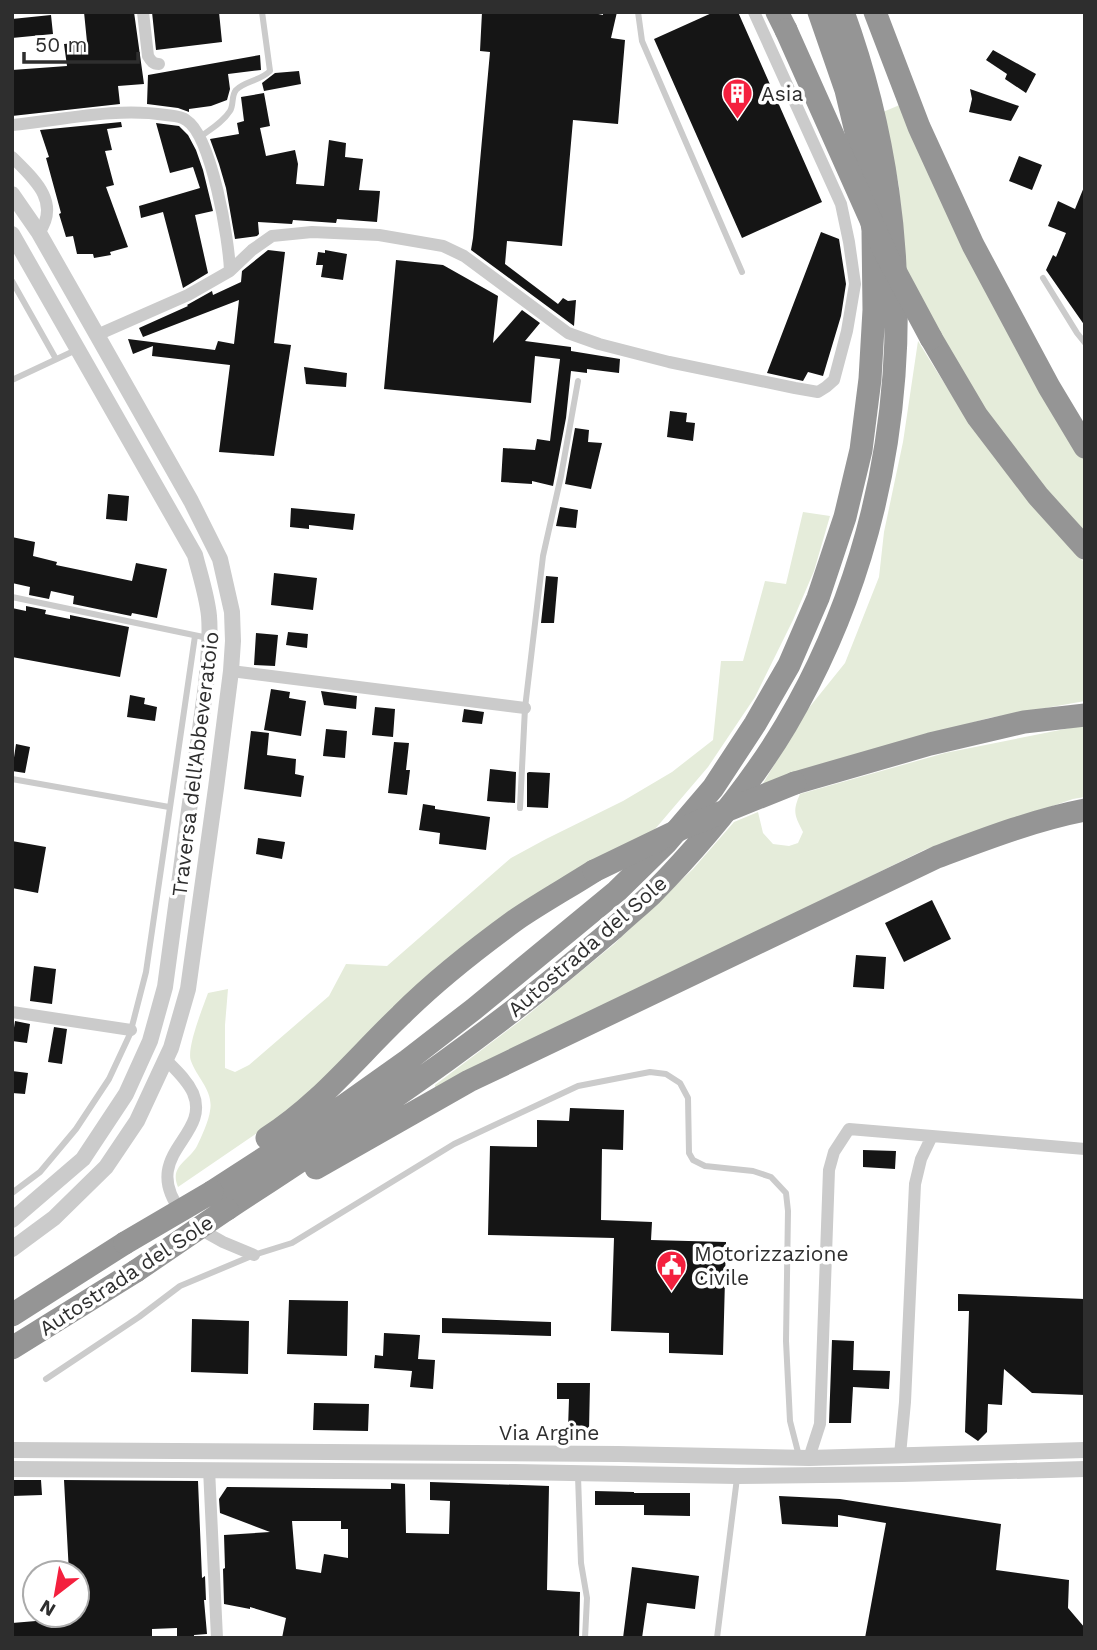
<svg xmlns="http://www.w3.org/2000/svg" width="1097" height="1650" font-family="'Work Sans',sans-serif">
  <rect width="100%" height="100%" fill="#fff"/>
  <path fill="#e5ecda" d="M902,104L1053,411L1085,461V535L1036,480L975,396L905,269L899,186L883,112Z
    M918,341C966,420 1020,498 1085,563V701L989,718L850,756L762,785L808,709L845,663L879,577L884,532L903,442Z
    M803,512L830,516L814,571L793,620L755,697L708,767L650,835L633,842L351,1060L273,1122L178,1187C169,1166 189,1161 197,1146C201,1138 209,1120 210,1111C214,1091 197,1078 191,1061C186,1049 203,1007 208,993L228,989L225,1025V1068L235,1072L249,1065L329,996L346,964L387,966L511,858L546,839L623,801L672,772L713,740L721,661H743L765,581L786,584Z
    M1085,725V797L1073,799L924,850L439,1088H435V1085L524,1018L613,945L693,869L734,822L758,812L763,833L773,844L789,846L798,843L803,832C795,816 792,812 800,794L945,753Z"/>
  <path fill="#151515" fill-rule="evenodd" d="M84,12H134L144,84L118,86L120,104L12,116V70L67,66L64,44L87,42Z
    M152,12H219L222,42L156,50Z
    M482,12H589L603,15V12H617L611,38L625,40L618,124L573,120L562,246L507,241L505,264L558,304L563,298L568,301L576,300L574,326L471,250L473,238L490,52L480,51Z
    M714,12H738L822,202L742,238L654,39Z
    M51,15L53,34L12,38V19Z
    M993,50L1036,74L1026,93L1005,79L1007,74L986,60Z
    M260,55L261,70L228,74L230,89L227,100L211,106L189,109V112L178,108L147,104L148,75Z
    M299,71L301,84L264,91L262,83L275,73Z
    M970,89L1019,106L1011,121L969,112L972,99Z
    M264,93L270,126L260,128L266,156L295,150L298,164L296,184L324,186L329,140L346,143L345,157L363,159L359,190L380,191L377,222L337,219L336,223L293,220L292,224L258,222L259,234L257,236L235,239L226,188L219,164L210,139L239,134L237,123L244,121L241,97Z
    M121,122L122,127L107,129L112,150L105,151L114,185L106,187L128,247L110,252L111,255L94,258L93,254H77L73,236L66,237L59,214L61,213L46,158L49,157L40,130Z
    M156,123L179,126L188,135L196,150L203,170L213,211L195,215L208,273L183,288L163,212L141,218L139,206L200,188L193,167L170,173Z
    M1019,156L1042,165L1032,190L1009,181Z
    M1084,187H1085V326L1046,270L1053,255L1056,257L1066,233L1048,226L1058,201L1075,209Z
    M821,232L839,239L846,284L841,316L823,376L808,372L803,381L767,373Z
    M268,250L285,252L274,343L291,345L274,456L219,452L230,365L152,356L153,346L133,354L128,339L215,350L218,341L234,344L239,300L143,337L139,328L188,306L187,305L212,291L213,295L241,282L242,271Z
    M325,250L347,254L343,280L321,277L323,265H316L318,252L325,253Z
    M396,260L443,265L498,296L493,343L522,310L540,323L525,341L571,347V351L620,359L619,373L587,369V373L571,371L566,418L553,486L532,481V484L501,482L503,448L535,450L537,439L550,441L560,359L535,356L531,403L384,389Z
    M304,367L347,373L346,387L306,384Z
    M670,411L687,413L686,422L695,423L693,441L667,437Z
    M575,428L589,430L588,442L602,443L591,489L565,484Z
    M108,494L129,496L127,521L106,519Z
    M560,507L578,510L576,528L556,526Z
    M291,508L355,514L353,530L309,525V529L290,527Z
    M12,537L35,542L33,556L57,562L56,565L80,570L132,581L136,563L167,569L157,618L132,613L131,616L73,604L74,596L51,591L49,599L29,595L30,587L12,583Z
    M274,573L317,578L313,610L271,605Z
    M546,576L558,577L554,623H541Z
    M26,606L46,610L45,614L70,619V615L129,627L120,677L12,657V608L26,611Z
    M288,632L308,634L307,648L286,645Z
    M256,633L278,635L275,666L254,665Z
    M271,689L290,692L289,698L306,701L301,736L264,730Z
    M321,691L357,696L356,709L324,705Z
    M130,695L145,698L144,704L157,707L155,721L127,717Z
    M375,707L395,709L393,737L372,735Z
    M464,709L484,712L482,724L462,722Z
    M326,729L347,731L345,758L323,756Z
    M251,731L269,733L267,755L296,759L295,774L304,776L301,797L244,789Z
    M394,742L409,743L406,770H410L407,795L388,793Z
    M16,744L30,747L25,773L12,771Z
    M490,769L516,772L515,803L487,801Z
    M529,772L550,773L548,808L527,807V773Z
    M423,804L435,806V809L490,817L486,850L439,844L440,833L419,830Z
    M258,838L285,842L282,859L256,854Z
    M12,841L46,847L38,893L12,888Z
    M932,900L951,939L904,962L885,923Z
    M856,955L886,957L884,989L853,987Z
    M34,966L56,969L52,1004L30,1001Z
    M15,1021L30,1024L27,1043L12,1041Z
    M54,1027L67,1029L62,1064L48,1062Z
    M12,1071L28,1073L25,1094L12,1093Z
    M570,1108L624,1110L623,1150L602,1149L601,1220L652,1222L651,1240L726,1242L723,1355L669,1353V1333L611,1331L614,1238L488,1235L490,1146L537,1147V1120L569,1121Z
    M863,1150L896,1151L895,1169L863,1167Z
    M958,1294L1085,1299V1395L1032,1393L1004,1369L1002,1405L988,1404L987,1432L978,1441L965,1432L969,1311H958Z
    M289,1300L348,1301L347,1356L287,1354Z
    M442,1318L551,1322V1336L442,1333Z
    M192,1319L249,1321L248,1374L191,1372Z
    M384,1333L420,1335L418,1359L435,1360L433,1389L410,1387L412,1371L374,1368L375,1355L383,1356Z
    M832,1340L854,1341L853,1370L890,1371L889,1389L853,1387L851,1423H829Z
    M557,1383H590L589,1430L568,1429L569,1399H557Z
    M314,1403L369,1404L368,1431L313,1430Z
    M12,1480H41L42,1495L12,1496Z
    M64,1480L198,1481L202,1578L205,1576L206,1600H204L207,1634L194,1635V1638H177V1628L152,1629V1638H12V1623L72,1618L71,1615H77V1573H69Z
    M430,1482L549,1486L547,1590L580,1592L579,1638H282L286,1618L250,1607V1609L224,1604L223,1569L225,1568L224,1535L270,1532L220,1513L219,1499L227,1487L391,1489V1483L405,1484L406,1533L449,1534L450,1501L430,1500ZM292,1521H341V1529H348V1558L324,1554L321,1573L296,1569Z
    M595,1491L634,1492V1493H690V1516L644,1515V1505H595Z
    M779,1496L840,1499L1001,1524L996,1570L1069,1580L1068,1608L1085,1628V1638H865L886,1523L838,1515V1527L782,1524Z
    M632,1567L699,1576L695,1609L647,1603L642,1638H623Z"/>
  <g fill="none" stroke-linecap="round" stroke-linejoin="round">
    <path stroke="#cbcbcb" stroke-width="6" d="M638,12L642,41L742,272
      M200,137C211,129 223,122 230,111C234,105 231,96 236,90C245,81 260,81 270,71L262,12
      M1043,278L1077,333L1085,343
      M12,281L56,359
      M12,380L76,350
      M12,597L208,638
      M12,779L169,807
      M520,808L525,708L543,556L561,476L578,381
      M12,1193L40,1172L76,1129L109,1079L130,1034L146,972L195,636
      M46,1379L139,1317L180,1286L254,1255L292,1243L454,1144L578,1086L650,1072L666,1074L680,1083L688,1098L689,1153L693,1160L705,1166L753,1171L771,1177L786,1193L788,1211L786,1341L790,1421L799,1456
      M578,1476L581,1563L587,1598L585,1638
      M717,1638L737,1478"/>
    <path stroke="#cbcbcb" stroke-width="12" d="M143,12L148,56C151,61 153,64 159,64
      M12,125C63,120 115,107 166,115C173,116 181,116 186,120C212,136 229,241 230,271
      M12,157C34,179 61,202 39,233
      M97,335L188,295L230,271L252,250L272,236L312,232L379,235L443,246L464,256L568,333L599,344L669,362L795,388L818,392L826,387L834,380L847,331L855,284L849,242L841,204L754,12
      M231,671L525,708
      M12,1012L131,1030
      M166,1060C176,1070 187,1080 193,1093C212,1137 137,1154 182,1213
      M198,1228L223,1242L254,1255
      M900,1455L905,1402L915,1184L921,1159L932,1136L1085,1149
      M809,1458L820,1424L829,1170L834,1152L849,1129L932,1136
      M209,1469L217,1638"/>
    <path stroke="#cbcbcb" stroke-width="16" d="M12,194L39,233L97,335L191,501L220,559L232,612L233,641L231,671L216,788L188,989L171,1048L137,1121L106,1167L54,1218L12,1249
      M12,234L195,555C200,575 207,596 209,616C211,639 208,662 206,685L165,987L150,1041L126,1094L83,1159L12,1220
      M12,1450L618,1454L809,1458L1085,1450
      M12,1469L515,1472L737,1476L902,1474L1085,1469"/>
    <path stroke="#959595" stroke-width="23" d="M777,12L786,30
      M875,12L919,127L973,245L1049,387L1085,447
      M931,338L977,416L1038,496L1085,548
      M795,783L930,744L1024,722L1085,715
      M267,1138C319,1105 357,1057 401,1015C436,980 477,948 517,919C542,902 569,887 594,871
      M316,1168L469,1081L937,857C985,839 1034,820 1085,810
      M212,1192L332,1114L408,1060L474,1009L617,891L666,843L713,788L755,724L789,665L818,598L845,517L861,450L870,379L874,310L873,230L863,161L846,90L819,12
      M227,1209C333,1140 439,1070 538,991C564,971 588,950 613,929C626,917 639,906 652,894C702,843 749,787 786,725C913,510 928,245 843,12
      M12,1315L125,1243
      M12,1348L136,1271"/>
    <path stroke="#959595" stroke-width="23" d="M786,30L886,254L931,338
      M594,871L683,828L795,783
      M125,1243L212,1192
      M136,1271L227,1209"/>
  </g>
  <defs>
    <symbol id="building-pin" viewBox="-11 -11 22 30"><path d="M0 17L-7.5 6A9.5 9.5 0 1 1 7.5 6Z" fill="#f4203e" stroke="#fff"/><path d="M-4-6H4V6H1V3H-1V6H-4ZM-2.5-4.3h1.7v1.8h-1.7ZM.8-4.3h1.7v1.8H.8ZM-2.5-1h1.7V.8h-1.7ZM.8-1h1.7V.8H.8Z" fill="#fff"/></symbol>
    <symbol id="civic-pin" viewBox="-11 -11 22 30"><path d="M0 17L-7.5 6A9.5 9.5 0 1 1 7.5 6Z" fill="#f4203e" stroke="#fff"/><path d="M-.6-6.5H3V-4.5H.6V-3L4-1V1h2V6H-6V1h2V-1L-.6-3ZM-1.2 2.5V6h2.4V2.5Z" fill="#fff"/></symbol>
  </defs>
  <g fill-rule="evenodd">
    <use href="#building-pin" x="720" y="76" width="35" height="47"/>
    <use href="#civic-pin" x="654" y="1248" width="35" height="47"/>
  </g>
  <g text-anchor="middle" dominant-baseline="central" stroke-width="7" stroke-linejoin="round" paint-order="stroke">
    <g font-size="21" fill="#2e2e2e" stroke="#fff" text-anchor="start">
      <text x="761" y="93">Asia</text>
      <text x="694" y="1253">Motorizzazione<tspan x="694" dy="24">Civile</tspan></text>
    </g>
    <g font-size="21" fill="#2e2e2e" stroke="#fff">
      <text transform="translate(195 764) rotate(-83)">Traversa dell'Abbeveratoio</text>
      <text transform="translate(587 946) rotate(-41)">Autostrada del Sole</text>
      <text transform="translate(126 1275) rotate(-33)">Autostrada del Sole</text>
      <text x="549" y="1432">Via Argine</text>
    </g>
  </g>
  <rect width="1097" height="1650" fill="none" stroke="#2e2e2e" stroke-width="28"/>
  <g transform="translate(56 1594) rotate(211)"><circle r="33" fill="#ffffff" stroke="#ababab" stroke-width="2"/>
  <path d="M0-5L12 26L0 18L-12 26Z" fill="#f4203e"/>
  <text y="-10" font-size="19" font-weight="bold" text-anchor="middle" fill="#2e2e2e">N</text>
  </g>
  <path d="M24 52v10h114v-10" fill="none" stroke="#2e2e2e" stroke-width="3.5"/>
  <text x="35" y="52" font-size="21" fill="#2e2e2e" stroke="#ffffff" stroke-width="5" paint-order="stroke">50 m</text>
</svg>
